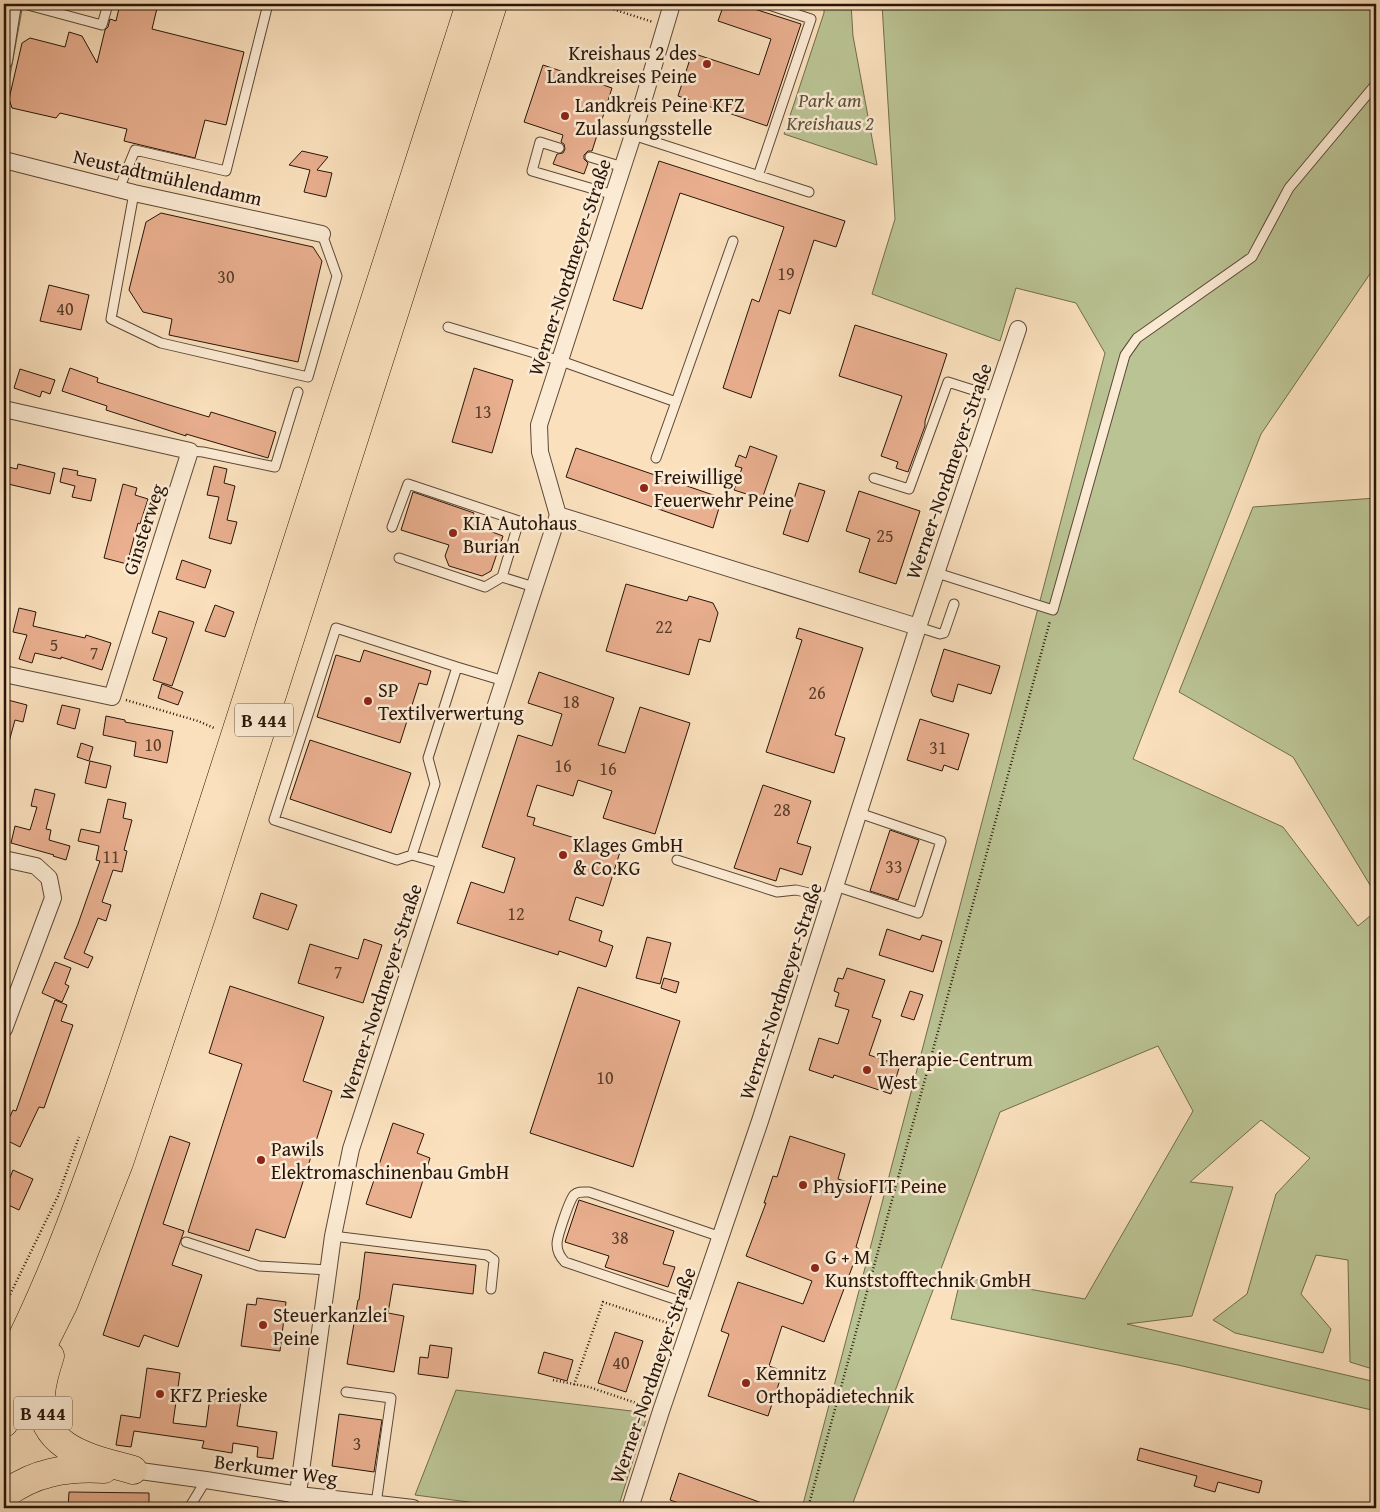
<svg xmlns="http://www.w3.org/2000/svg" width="1380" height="1512" font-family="'Gentium Book Plus',serif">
  <rect width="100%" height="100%" fill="#fae0bd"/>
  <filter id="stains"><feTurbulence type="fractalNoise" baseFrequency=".004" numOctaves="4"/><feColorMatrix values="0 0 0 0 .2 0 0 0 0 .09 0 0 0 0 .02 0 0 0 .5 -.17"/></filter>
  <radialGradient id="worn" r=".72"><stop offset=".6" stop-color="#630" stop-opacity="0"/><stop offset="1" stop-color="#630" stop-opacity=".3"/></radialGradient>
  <path fill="#bac394" stroke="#716c4e" d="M4,4H23L4,109Z
    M824,4H851L853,36L877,165L784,134L824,13Z
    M882,4H1376V265L1261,434L1133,759L1283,827L1358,926L1376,911V1370L1350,1362L1348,1260L1316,1255L1301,1294L1331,1329L1323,1353L1235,1333L1213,1320L1247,1294L1276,1194L1310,1158L1261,1120L1190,1182L1233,1187L1192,1316L1127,1324L1376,1382V1411L1178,1365L951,1319L961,1277L1085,1299L1193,1111L1158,1046L1000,1112L851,1508H802L1105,353L1076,303L1016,288L1000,341L872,294L895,219Z
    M1376,498V895L1293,757L1179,692L1253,507Z
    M456,1390L648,1413L618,1508H514L415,1495Z"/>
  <path fill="#e9af8f" stroke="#281509" d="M120,4H158L152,29L244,52L226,125L205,120L195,158L124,141L127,129L60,113L56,118L12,108L9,99L22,43L30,38L65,47L69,32L82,36L97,63L105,30L108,27L110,19L116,21Z
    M724,4H739L801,24L767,126L678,96L692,53L759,75L771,39L718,21Z
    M543,65L612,88L592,151H588L584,155V159L588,163L584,174L553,164L557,154L563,153L565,149L564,144L561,142L563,135L524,122Z
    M302,151L328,157L317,170L332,173L326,197L304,192L310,170L289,165Z
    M659,161L845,221L836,247L814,240L790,314L779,310L751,398L723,388L752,299L759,302L784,227L680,193L642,309L613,300Z
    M161,213L313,247L322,261L298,362L169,335L172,319L143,312L129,290L146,222Z
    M49,285L89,295L81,330L40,321Z
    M855,325L947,354L925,421V426L908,472L896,468L898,462L881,456L902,396L839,376Z
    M70,368L98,378L97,382L166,404L209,417L211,412L276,432L268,458L186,434V436L106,410L107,406L62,391Z
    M474,368L513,380L492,453L452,442Z
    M20,369L55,380L50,394L42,391L40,397L14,388Z
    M750,446L777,456L762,499L734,490L742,468L735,466L739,455L746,458Z
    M576,448L722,498L713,528L566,477Z
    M18,464L55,473L50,494L4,483V466L17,469Z
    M214,466L227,469L224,483L235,486L227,520L237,522L231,544L209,538L219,497L207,495Z
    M63,468L78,471L77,475L96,479L91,501L72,497L75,486L60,482Z
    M799,483L825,491L808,542L783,534Z
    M123,484L137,488L135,495L148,499L140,524L138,523L127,564L104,558Z
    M859,491L920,511L896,584L859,572L870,539L846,531Z
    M413,492L474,513L470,524L503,536L491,571L482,576L449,566L445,556L449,545L401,530Z
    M182,560L211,570L205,588L176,579Z
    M626,584L687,601L689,596L713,603L718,613L710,642L699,639L689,675L606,651Z
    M215,605L234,612L225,637L205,631Z
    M19,608L36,612L33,626L85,638L86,635L111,643L102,670L61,657V659L35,653L32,663L19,659L27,635L13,632Z
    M159,611L194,622L172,686L153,680L167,638L152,633Z
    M799,628L863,648L835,735L845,738L834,773L766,752L802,640L796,638Z
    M944,649L1000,666L991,694L958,684L953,702L933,696L931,691Z
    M364,650L431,671L427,685L419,683L400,743L317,717L336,655L360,662Z
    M539,672L614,698L598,745L625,753L640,707L690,723L655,834L603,818L612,791L578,780L573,796L537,785L527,816L535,818L533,825L620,852L603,906L576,897L569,920L602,931L599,941L613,946L606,967L559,951L558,955L457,923L471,882L504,893L515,858L482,847L518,735L552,746L562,714L528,703Z
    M162,684L183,692L178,705L158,698Z
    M4,699L27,705L23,722L15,720L7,749L4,748Z
    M62,705L80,709L75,729L57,724Z
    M106,716L125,720V722L173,731L167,763L134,756L136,742L103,735Z
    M920,719L969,734L958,770L944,765L942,771L907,760Z
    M310,740L411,773L391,833L290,799Z
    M81,743L93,747L89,761L77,757Z
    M90,761L111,766L106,788L85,783Z
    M763,785L811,801L797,843L811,847L802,875L780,868L776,881L734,868Z
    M35,789L55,794L46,829L51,830L49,840L70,846L66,860L53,856L54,855L11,843L15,826L30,830L37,807L31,806Z
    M108,799L126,803L123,818L132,820L124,850L127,851L122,872L113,870L102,902L111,905L106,921L98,918L84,953L93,957L88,968L64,958L78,924L100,861L96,860L99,846L78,841L81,829L100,833Z
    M890,830L919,840L898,900L870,891Z
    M261,893L297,905L288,930L253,918Z
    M887,929L920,940L922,935L942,941L933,972L879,955Z
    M647,937L671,943L660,984L636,978Z
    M364,939L382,945L363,1003L298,983L310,944L358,959Z
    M55,962L71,968L65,984L69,986L62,1002L42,993Z
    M847,968L885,980L872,1017L881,1020L869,1055L900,1065L891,1094L834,1075L833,1078L809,1070L819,1038L838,1044L849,1010L835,1006L839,993L834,991L838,978L843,979Z
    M664,978L679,982L676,993L661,988Z
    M230,986L324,1017L303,1081L332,1091L285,1238L256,1229L249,1251L188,1232L242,1064L209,1053Z
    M578,987L680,1021L633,1167L530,1133Z
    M910,991L923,995L914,1020L901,1016Z
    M55,1000L67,1005L61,1021L73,1025L44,1108L39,1107L20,1147L4,1139V1129L13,1110L16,1111Z
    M393,1123L424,1134L417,1153L430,1158L411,1218L366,1204Z
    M170,1136L190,1143L163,1224L184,1231L172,1265L202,1275L178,1347L144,1335L139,1347L103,1335Z
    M790,1136L845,1154L838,1179L873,1190L856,1247L859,1249L824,1342L782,1326L769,1366L783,1371L768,1416L708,1396L729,1334L721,1331L738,1282L803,1304L812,1281L746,1256L766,1203H764L773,1176L777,1177Z
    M13,1170L33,1179L19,1210L4,1203V1192Z
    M579,1200L674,1231L663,1264L675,1267L668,1287L605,1267L609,1256L565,1242Z
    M365,1252L476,1265L473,1294L393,1284L388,1313L404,1316L394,1372L347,1364L358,1300H359Z
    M257,1298L286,1302L280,1351L241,1346L247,1304L256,1305Z
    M615,1332L643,1341L626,1392L598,1383Z
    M430,1345L452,1348L448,1378L418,1374L420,1357L428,1358Z
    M544,1352L573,1360L567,1381L538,1373Z
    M147,1368L180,1373L173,1423L206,1427L210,1397L241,1401L237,1426L277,1432L273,1459L257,1457L258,1447L233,1443L232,1453L202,1448L204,1441L134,1431L131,1447L116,1445L121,1415L140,1418Z
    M339,1414L382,1420L374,1472L332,1466Z
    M1140,1448L1262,1481L1259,1493L1218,1482L1215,1492L1194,1486L1197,1476L1137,1460Z
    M679,1473L773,1507V1508H693L670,1500Z
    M69,1492L149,1493V1508H68Z"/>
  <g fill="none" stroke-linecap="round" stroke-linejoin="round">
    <defs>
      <path id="service" d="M24,4L102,25L108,4
        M633,135L809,192
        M559,148L540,142L532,171L614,195
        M590,157L623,167
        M758,176L811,19L766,4
        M119,189L135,150L226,171L268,4
        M134,193L111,319L161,343L308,377L337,276L322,234
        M448,327L561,361L676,402L656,458
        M676,402L733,241
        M190,451L203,452L275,467L298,392
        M874,478L909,489L948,382L995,397
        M392,527L408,484L519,521L502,577
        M399,558L485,587L502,577L534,587
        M937,573L1053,610L1125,355L1137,338L1252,257L1289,188L1376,84
        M918,627L940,634L944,633L954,604
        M412,855L397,860L274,820L336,628L457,667
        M677,860L777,892L796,890L831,898
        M444,864L412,855L435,784L428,758L457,667L504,681
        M835,886L918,913L941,841L859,813
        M333,1236L487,1255L494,1260L491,1289
        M186,1242L259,1266L328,1270
        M698,1307L565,1262C560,1257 557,1252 557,1244C557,1237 569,1201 574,1195C578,1191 583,1192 589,1192L721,1237
        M346,1392L391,1398L376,1504
        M189,1508L206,1480"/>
      <path id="minor" d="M4,61L13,4
        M4,160L134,193L322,234
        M4,409L190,451L112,697L4,674
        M558,515L918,627
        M4,859L36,866L49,878L53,898L4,1029
        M133,1470L206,1480L299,1495L413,1508
        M296,1508L333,1236L351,1149L558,515L540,452L539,425L633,135L672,4
        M630,1508L661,1411L760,1121L918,627L1018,329"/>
      <path id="trunk" d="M50,1356C46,1368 42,1381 41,1394C39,1450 91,1458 133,1470
        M4,1374C47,1292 79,1206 109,1119C139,1034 166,949 194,863C288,577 376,290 470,4
        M4,1423L64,1303L119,1163L202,914L493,4
        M4,1495C34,1472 67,1467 104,1469"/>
    </defs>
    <use href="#service" stroke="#5c4836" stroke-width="11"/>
    <use href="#minor" stroke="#5c4836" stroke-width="18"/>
    <use href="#trunk" stroke="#281509" stroke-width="29"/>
    <path stroke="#281509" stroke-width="2.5" stroke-dasharray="1 2.5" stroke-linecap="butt" d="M597,4L653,22
      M126,700L198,721L214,728
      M4,1307L58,1196L79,1137
      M553,1380L589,1387L648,1407
      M574,1385L603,1302L674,1325
      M808,1508L1050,621"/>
    <use href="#service" stroke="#fcebd4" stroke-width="9"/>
    <use href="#minor" stroke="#fcebd4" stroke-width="16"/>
    <use href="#trunk" stroke="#fae0bd" stroke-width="28"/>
  </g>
  <g fill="#8f2418" stroke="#fcebd4" stroke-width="2">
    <circle cx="707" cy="64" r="5"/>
    <circle cx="565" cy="116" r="5"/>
    <circle cx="644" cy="488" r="5"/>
    <circle cx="453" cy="533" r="5"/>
    <circle cx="368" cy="701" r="5"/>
    <circle cx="563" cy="855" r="5"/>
    <circle cx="867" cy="1070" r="5"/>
    <circle cx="261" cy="1160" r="5"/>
    <circle cx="803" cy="1185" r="5"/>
    <circle cx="815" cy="1268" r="5"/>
    <circle cx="263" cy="1325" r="5"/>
    <circle cx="746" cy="1383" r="5"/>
    <circle cx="160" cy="1394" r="5"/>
  </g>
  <g text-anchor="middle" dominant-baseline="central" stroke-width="5" stroke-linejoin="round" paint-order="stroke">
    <g font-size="18" fill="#583c2a">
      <text x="786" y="273">19</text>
      <text x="226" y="276">30</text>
      <text x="65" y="308">40</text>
      <text x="483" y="411">13</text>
      <text x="885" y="535">25</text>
      <text x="664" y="626">22</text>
      <text x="54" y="644">5</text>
      <text x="94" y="652">7</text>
      <text x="817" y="692">26</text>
      <text x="571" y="701">18</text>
      <text x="153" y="744">10</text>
      <text x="938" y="747">31</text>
      <text x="563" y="765">16</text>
      <text x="608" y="768">16</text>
      <text x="782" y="809">28</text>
      <text x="111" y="856">11</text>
      <text x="894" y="866">33</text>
      <text x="516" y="913">12</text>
      <text x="338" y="971">7</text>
      <text x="605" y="1077">10</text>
      <text x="620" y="1237">38</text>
      <text x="621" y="1362">40</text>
      <text x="357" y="1443">3</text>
    </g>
    <g fill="#fcebd4" stroke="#685546" stroke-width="1">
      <rect x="235" y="703.5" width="58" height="33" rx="4"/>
      <rect x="14" y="1396.5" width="58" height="33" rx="4"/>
    </g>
    <g font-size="19" font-weight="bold" fill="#281509">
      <text x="264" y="720">B 444</text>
      <text x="43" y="1413">B 444</text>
    </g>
    <g font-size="20" fill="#281509" stroke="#fcebd4" text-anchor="start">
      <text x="697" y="52" text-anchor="end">Kreishaus 2 des<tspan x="697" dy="23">Landkreises Peine</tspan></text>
      <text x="575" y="104">Landkreis Peine KFZ<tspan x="575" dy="23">Zulassungsstelle</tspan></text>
      <text x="654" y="476">Freiwillige<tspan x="654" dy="23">Feuerwehr Peine</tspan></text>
      <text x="463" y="522">KIA Autohaus<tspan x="463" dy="23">Burian</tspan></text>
      <text x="378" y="689">SP<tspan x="378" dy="23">Textilverwertung</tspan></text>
      <text x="573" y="844">Klages GmbH<tspan x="573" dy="23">&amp; Co.KG</tspan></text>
      <text x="877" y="1058">Therapie-Centrum<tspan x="877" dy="23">West</tspan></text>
      <text x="271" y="1148">Pawils<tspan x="271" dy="23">Elektromaschinenbau GmbH</tspan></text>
      <text x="813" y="1185">PhysioFIT Peine</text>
      <text x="825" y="1256">G + M<tspan x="825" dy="23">Kunststofftechnik GmbH</tspan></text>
      <text x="273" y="1314">Steuerkanzlei<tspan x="273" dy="23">Peine</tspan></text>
      <text x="756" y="1372">Kemnitz<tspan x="756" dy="23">Orthopädietechnik</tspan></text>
      <text x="170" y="1394">KFZ Prieske</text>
    </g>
    <g font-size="20" font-style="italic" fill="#5b523a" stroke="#fcebd4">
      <text x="830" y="99">Park am<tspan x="830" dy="23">Kreishaus 2</tspan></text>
    </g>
    <g font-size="20" fill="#281509" stroke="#fcebd4">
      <text transform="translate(168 177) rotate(13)">Neustadtmühlendamm</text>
      <text transform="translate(569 267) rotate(-72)">Werner-Nordmeyer-Straße</text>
      <text transform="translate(948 471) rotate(-71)">Werner-Nordmeyer-Straße</text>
      <text transform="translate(143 529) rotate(-72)">Ginsterweg</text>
      <text transform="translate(780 991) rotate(-72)">Werner-Nordmeyer-Straße</text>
      <text transform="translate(380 992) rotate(-72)">Werner-Nordmeyer-Straße</text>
      <text transform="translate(652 1375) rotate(-71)">Werner-Nordmeyer-Straße</text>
      <text transform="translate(276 1469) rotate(8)">Berkumer Weg</text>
    </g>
  </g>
  <rect width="1380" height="1512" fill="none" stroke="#fae0bd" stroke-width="20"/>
  <rect x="5" y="5" width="1370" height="1502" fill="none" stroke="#281509" stroke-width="2.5"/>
  <rect x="10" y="10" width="1360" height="1492" fill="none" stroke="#281509"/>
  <rect width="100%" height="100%" filter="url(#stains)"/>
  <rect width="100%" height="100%" fill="url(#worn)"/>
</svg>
